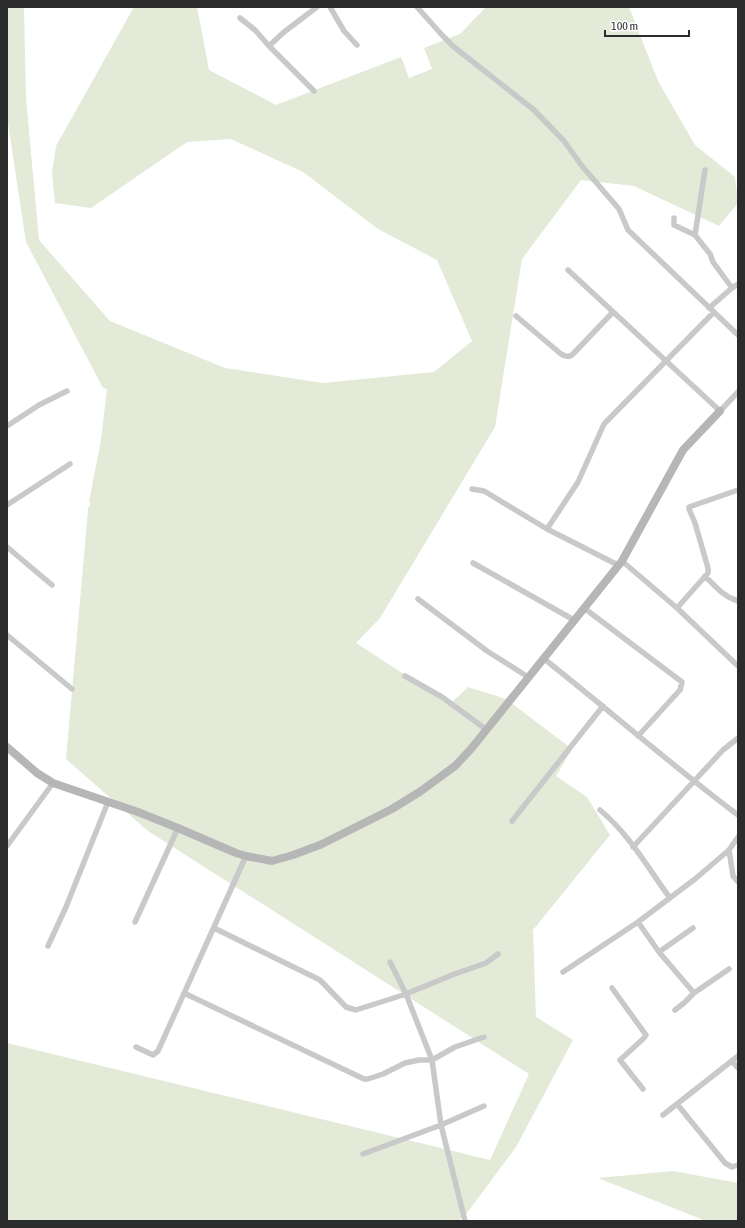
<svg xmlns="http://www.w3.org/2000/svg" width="745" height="1228" font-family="'Asap Condensed',sans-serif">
  <rect width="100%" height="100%" fill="#fff"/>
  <path fill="#e3ead8" d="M7,7H24L26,98L39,240L110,321L225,368L323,383L434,372L472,341L437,260L378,229L303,172L231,139L187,142L91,208L55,203L52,173L56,146L134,7H197L209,70L276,105L401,57L409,78L432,69L424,48L460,34L486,7H629L658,81L695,145L735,177L738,203L719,226L634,186L581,180L522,259L495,427L380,618L356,643L450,704L468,687L506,699L572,749L556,776L587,797L610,835L533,930L536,1017L573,1040L516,1147L467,1213L458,1221H7V1043L490,1160L529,1074L148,831L66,759L88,510V507H90V503L89,502L101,440L107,389L103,388L26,242L7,117Z
    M673,1171L738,1183V1221H706L598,1178Z"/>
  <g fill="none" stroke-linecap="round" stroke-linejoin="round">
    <path stroke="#c9c9c9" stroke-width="5.5" d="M330,7L344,31L357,45
      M417,7L442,35L454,47L534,110L564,141L582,166L619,209L628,230L738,335
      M240,18L255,30L269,46
      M314,91L269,46L284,32L317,7
      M705,170L695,235L710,254L713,262L732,288L709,308
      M674,218V225L695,235
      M568,270L720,411L738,392
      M732,288L738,284
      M516,316L561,354C567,357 569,358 574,353L613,312
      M7,426L39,405L67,391
      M472,489L484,491L547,529L618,565
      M7,505L70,464
      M547,529L578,482L604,424L714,312
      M7,547L52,585
      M622,561L677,608L738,666
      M473,563L574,620
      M705,576C715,586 724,597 738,601
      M418,599L487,651L528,677
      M584,608L682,682L680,690L638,736
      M677,608L708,573V568L695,523L689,509V507L738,490
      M7,635L72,689
      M543,658C609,710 671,765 738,815
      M405,676L442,697L487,730
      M600,810C629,834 648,868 670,898
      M512,821L603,706
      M7,846L53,783
      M633,847L723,750L738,738
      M729,850L733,876L738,882
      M135,922L178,828
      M638,922L659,952L694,993
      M214,928L320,980L346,1007L356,1010L406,994L452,975L486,963L498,954
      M48,946L66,907L108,802
      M659,952L693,928
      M390,962L406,994L432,1060L441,1125L465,1221
      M563,972L638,922L695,879L729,850L738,837
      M612,988L646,1035L644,1038L620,1060L643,1089
      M184,993L364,1079H368L383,1074L405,1063L419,1060H432L455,1047L484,1037
      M675,1010L684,1003L694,993L729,969
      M136,1047L153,1055L158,1051L246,856
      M732,1061L738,1068
      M677,1104L725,1163L732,1167L738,1165
      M663,1115L738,1056
      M363,1154L441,1125L484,1106"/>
    <path stroke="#b6b6b6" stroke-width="8" d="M7,747L37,773L53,783L138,812L178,828L236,853L246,856L272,861L293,855L320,845L392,809L421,791L455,766L471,749L622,561L683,450L720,411"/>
  </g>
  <rect width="745" height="1228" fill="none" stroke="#2c2c2c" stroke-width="16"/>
  <path d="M605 30v6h84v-6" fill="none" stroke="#2c2c2c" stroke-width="2"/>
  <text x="611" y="30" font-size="12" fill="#2c2c2c" stroke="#ffffff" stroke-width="3" paint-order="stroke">100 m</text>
</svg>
